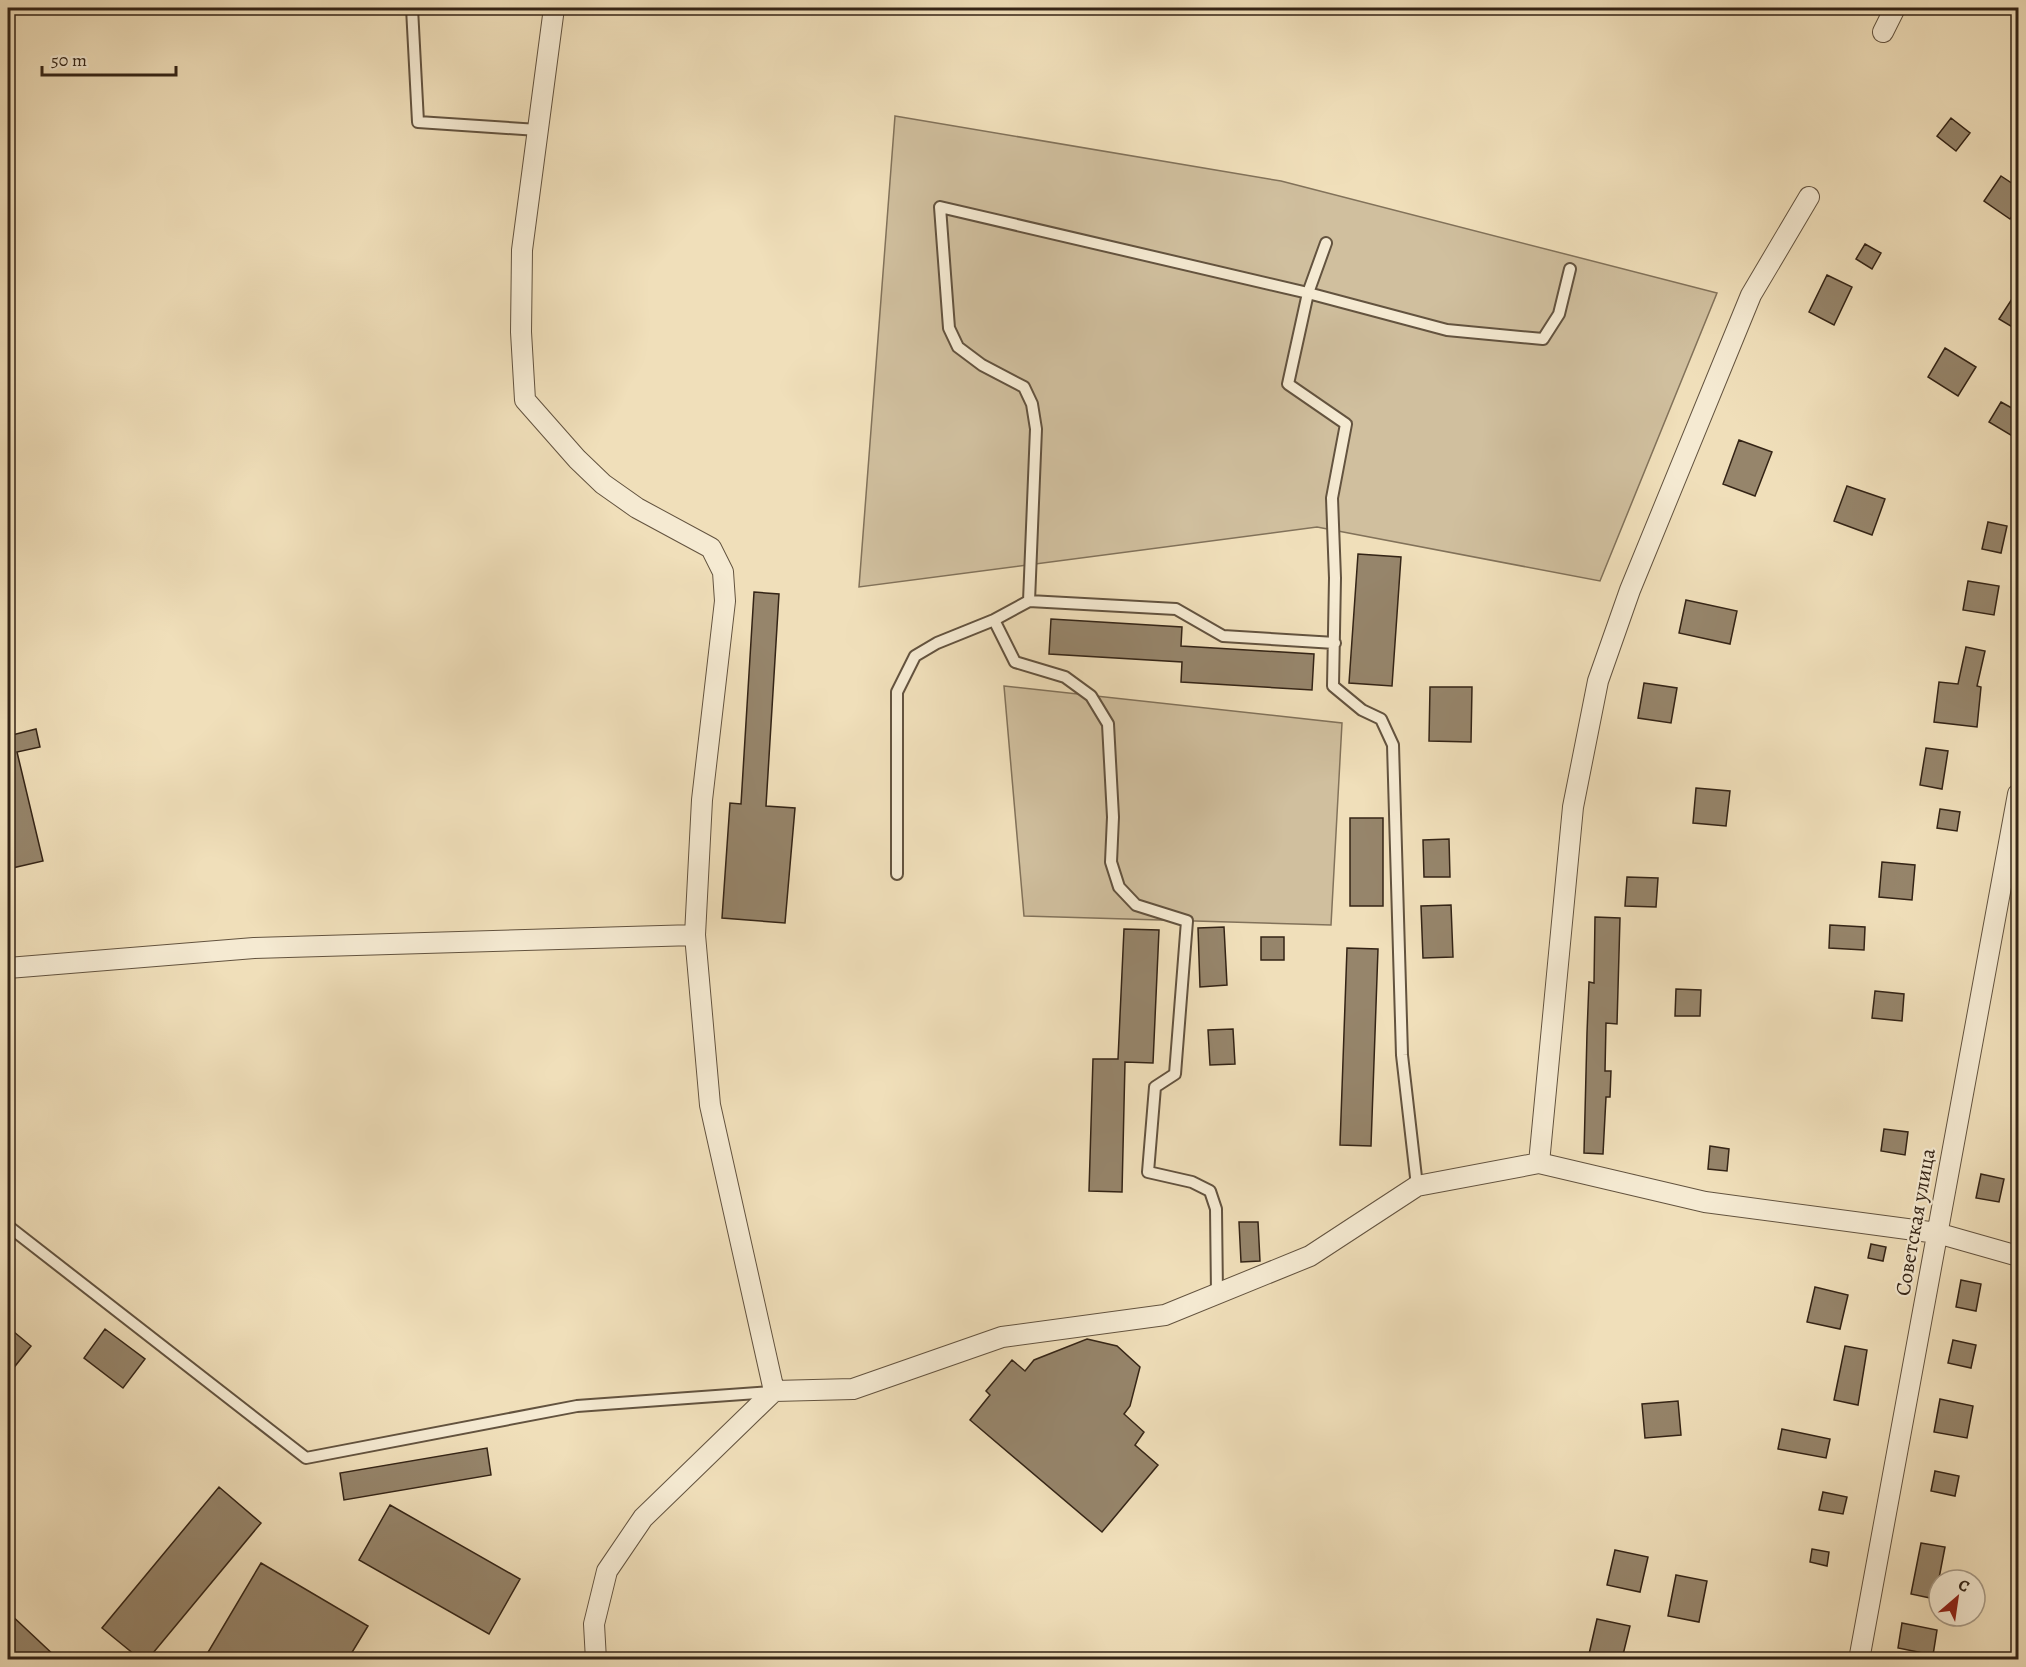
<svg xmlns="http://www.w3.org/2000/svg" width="2026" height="1667" font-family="Alegreya,serif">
  <rect width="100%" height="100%" fill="#f0dfba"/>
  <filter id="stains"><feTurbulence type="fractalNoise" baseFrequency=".00333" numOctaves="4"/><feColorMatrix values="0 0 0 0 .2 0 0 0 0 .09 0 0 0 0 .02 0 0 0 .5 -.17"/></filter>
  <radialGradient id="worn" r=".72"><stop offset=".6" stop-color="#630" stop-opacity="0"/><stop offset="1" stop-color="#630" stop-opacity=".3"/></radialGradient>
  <path fill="#d0bf9e" stroke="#82725a" stroke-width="1.5" d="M895,116L1281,181L1717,293L1600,581L1317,527L859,587Z
    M1004,686L1342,723L1331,925L1024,916Z"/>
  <path fill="#96856b" stroke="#342416" stroke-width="1.5" d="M1951,118L1970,133L1956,151L1937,136Z
    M2001,176L2019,188V207L2010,219L1984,201Z
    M1865,244L1881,253L1872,269L1856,259Z
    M1827,275L1852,287L1834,325L1809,312Z
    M2019,288V331L1999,319Z
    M1945,348L1976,367L1958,396L1928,377Z
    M2001,402L2019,412V440L1989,422Z
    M1739,440L1772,452L1755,496L1723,484Z
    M1847,486L1885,499L1872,535L1834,521Z
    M1988,522L2007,526L2001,553L1982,549Z
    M1358,554L1401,557L1392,686L1349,683Z
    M1968,581L1999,586L1994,615L1963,610Z
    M754,592L779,594L766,806L795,808L785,923L722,918L730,803L741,804Z
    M1686,600L1737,611L1730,644L1679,633Z
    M1051,619L1182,627L1181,646L1314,654L1312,690L1181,682L1182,662L1049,654Z
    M1966,647L1985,651L1977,686L1981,687L1977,727L1934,722L1939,682L1958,684Z
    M1644,683L1677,688L1671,723L1638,718Z
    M1430,687H1472L1471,742L1429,741Z
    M36,729L40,747L17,752L43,861L8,869V736Z
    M1926,748L1948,751L1942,789L1920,785Z
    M1696,788L1730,791L1726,826L1693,823Z
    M1940,809L1960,812L1957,831L1937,828Z
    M1350,818H1383V906H1350Z
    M1449,839L1450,877H1424L1423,840Z
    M1882,862L1915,865L1912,900L1879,897Z
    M1627,877L1658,878L1656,907L1625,906Z
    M1451,905L1453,957L1423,958L1421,906Z
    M1595,917L1620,918L1617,1024L1606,1023L1605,1071H1611L1610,1097H1606L1603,1154L1584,1153L1587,1033L1589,982L1594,983Z
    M1830,925L1865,927L1864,950L1829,948Z
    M1224,927L1227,985L1200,987L1198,928Z
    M1124,929L1159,930L1153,1063L1125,1062L1122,1192L1089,1191L1093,1059H1118Z
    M1261,937H1284V960H1261Z
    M1347,948L1378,949L1371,1146L1340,1145Z
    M1676,989L1701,990L1700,1016H1675Z
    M1875,991L1904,994L1902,1021L1872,1018Z
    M1233,1029L1235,1064L1210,1065L1208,1030Z
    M1884,1129L1908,1132L1905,1155L1881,1151Z
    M1710,1146L1729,1149L1727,1171L1708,1169Z
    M1981,1174L2004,1179L1999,1202L1976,1198Z
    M1239,1222H1258L1260,1261L1241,1262Z
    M1871,1244L1886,1247L1883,1261L1868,1258Z
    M1961,1280L1981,1284L1976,1311L1956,1307Z
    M1815,1287L1848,1295L1840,1329L1807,1322Z
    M8,1327L31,1346L8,1375Z
    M105,1329L145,1359L123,1388L84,1358Z
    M1087,1339L1117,1346L1140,1367L1130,1406L1124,1414L1144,1432L1135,1445L1158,1465L1102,1532L970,1420L990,1395L986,1391L1012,1360L1025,1371L1034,1360Z
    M1953,1340L1976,1345L1971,1368L1948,1363Z
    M1845,1346L1867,1350L1858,1405L1834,1400Z
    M1940,1399L1973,1406L1967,1438L1934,1432Z
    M1678,1401L1681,1435L1645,1438L1642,1404Z
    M1782,1429L1830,1439L1826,1458L1778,1449Z
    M487,1448L491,1475L344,1500L340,1473Z
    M1935,1471L1959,1476L1955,1496L1931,1491Z
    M219,1487L261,1523L148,1659H140L102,1628Z
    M1823,1492L1847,1497L1843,1514L1819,1510Z
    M390,1505L520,1579L489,1634L359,1560Z
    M1921,1543L1945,1547L1935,1599L1911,1594Z
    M1812,1549L1829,1552L1827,1566L1810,1562Z
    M1615,1550L1648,1557L1640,1592L1607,1585Z
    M261,1563L368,1626L348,1659H204Z
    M1676,1575L1707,1581L1699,1622L1668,1616Z
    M8,1612L58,1659H8Z
    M1597,1619L1630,1626L1622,1659L1589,1654Z
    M1902,1623L1937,1630L1933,1655L1898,1648Z"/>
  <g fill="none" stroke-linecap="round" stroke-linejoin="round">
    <defs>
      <path id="service" d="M412,8L418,122L538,130
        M1326,243L1308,293L1288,384L1346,424L1332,498L1335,578L1333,686L1362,710L1381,719L1393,745L1402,1055L1417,1186
        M1029,601L1176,609L1223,636L1335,643
        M994,620L1015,662L1065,677L1091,696L1108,724L1113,817L1111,862L1119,887L1136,905L1187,921L1175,1074L1155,1087L1148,1172L1192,1182L1210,1191L1216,1209L1217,1294
        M897,874V692L915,656L937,643L994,620L1029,601L1036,429L1032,404L1024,387L982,365L958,347L949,328L940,207L1308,293L1447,330L1543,339L1559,314L1570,269
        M8,1226L306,1458L577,1406L771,1392"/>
      <path id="minor" d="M554,8L522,250L521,332L525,400L577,459L603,484L637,508L711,548L723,572L725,601L702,800L695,935L710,1105L774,1391
        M1883,32L1895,8
        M8,968L254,948L695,935
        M1539,1163L1573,807L1598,681L1630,590L1751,295L1809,197
        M596,1660L594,1624L607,1571L643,1518L774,1391L853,1389L1002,1337L1165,1315L1310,1256L1417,1186L1539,1163L1705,1202L1937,1233L2018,1256
        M1859,1660L2018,794"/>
    </defs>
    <use href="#service" stroke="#63533f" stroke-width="14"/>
    <use href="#minor" stroke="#63533f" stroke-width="22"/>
    <use href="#service" stroke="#f5ead2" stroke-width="10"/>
    <use href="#minor" stroke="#f5ead2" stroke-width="20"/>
  </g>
  <g text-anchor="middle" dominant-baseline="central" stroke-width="4.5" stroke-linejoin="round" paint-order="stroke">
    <g font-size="21" fill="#342416" stroke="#f5ead2">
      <text transform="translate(1915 1222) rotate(-80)">Советская улица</text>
    </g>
  </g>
  <rect width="2026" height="1667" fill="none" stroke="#f0dfba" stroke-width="30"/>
  <rect x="9" y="9" width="2008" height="1649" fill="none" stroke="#342416" stroke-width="3"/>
  <rect x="15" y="15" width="1996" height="1637" fill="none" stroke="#342416" stroke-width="1.5"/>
  <g transform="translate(1957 1598) rotate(29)"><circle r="28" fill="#f5ead2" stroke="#a89b87" stroke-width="1.5"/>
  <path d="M0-4.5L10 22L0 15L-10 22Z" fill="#8f2418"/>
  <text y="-9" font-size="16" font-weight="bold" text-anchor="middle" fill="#342416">С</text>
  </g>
  <path d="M42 66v9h134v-9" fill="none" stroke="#342416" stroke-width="3"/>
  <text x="51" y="66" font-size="18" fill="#342416" stroke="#f5ead2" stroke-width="4.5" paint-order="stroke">50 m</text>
  <rect width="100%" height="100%" filter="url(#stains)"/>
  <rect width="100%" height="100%" fill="url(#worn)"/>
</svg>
